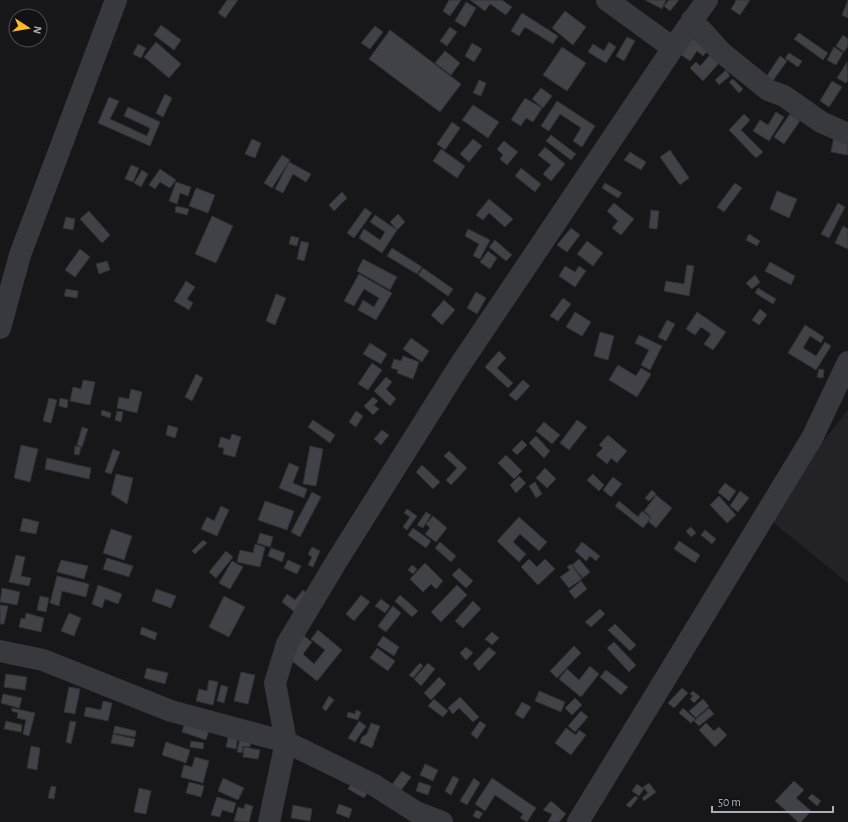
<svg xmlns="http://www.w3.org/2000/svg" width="848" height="822" font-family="'Alegreya Sans',sans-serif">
  <rect width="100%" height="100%" fill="#17171a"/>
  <path fill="#232327" d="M848,410V583L764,515Z"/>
  <path fill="#414247" stroke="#313136" d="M227,0H238L225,18L218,13Z
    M449,0H461L450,16L443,11Z
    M470,0H502L512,7L506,15L490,4L485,11Z
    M645,0H666L662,9Z
    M669,0H679L670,11L664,6Z
    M735,0H750L740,15L731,9L736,1Z
    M848,0V18L842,15Z
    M466,2L476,8L465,27L455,21Z
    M565,11L586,27L573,45L552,28Z
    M522,13L558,36L553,44L525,27L519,36L511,31Z
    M161,25L181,40L174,50L154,35Z
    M375,26L383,32L370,49L361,43Z
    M450,27L457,32L447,46L440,41Z
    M390,30L461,84L440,112L369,59Z
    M799,33L828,53L823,60L794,39Z
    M843,35L848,39V46L844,52L836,46Z
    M627,37L635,41L624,61L616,56Z
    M692,38L708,50L703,56L697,51L690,61L680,54Z
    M156,42L181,64L169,78L144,57Z
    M609,42L616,47L606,63L588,52L593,44L604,51Z
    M472,43L482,49L474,62L465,56Z
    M138,44L146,48L141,58L133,54Z
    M562,47L586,63L567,91L543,75Z
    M834,47L843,53L836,65L827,60Z
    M445,51L460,63L451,75L435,63Z
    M789,53L802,61L798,67L785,58Z
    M711,54L720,62L703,81L690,68L696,62L700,66Z
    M780,56L787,61L772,82L766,77Z
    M847,62L848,80L846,83L837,78Z
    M726,70L730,76L719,85L715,80Z
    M733,79L743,89L739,93L729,82Z
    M479,80L486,83L481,96L473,93Z
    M832,81L842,87L829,107L820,101Z
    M541,88L552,96L543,108L532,99Z
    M165,94L172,98L163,117L156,113Z
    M109,97L119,101L110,119L147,136L150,128L124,116L128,107L160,122L150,146L98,123Z
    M525,98L542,108L533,122L526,118L521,126L511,120Z
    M557,101L595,126L582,147L573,141L581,128L560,114L549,131L541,126Z
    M473,105L499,122L488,138L462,120Z
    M776,112L784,117L769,141L753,131L760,120L768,125Z
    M744,114L750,120L741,130L763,152L756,158L729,130Z
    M790,114L800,121L784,144L774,137Z
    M452,122L460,128L445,150L437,144Z
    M551,135L576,154L571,160L546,141Z
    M834,137L848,140V155L831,152Z
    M252,139L261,143L255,158L245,154Z
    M473,139L482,146L469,162L460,154Z
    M504,141L518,152L507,165L500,159L503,155L497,149Z
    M545,147L565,164L551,181L543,174L551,165L538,155Z
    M441,149L465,166L457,178L433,161Z
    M670,150L689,178L680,185L660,157Z
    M630,152L646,162L641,170L624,160Z
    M282,155L290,160L272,188L264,183Z
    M289,162L311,174L306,182L293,174L283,193L275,189Z
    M131,165L139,168L133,182L125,179Z
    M521,168L541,184L535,192L515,176Z
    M160,169L176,180L170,188L160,182L155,189L149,185Z
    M142,170L148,174L141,187L134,183Z
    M176,182L191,187L188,196L180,193L177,204L169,201Z
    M605,183L622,193L618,198L602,188Z
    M735,183L742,188L724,212L717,207Z
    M196,188L215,195L208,213L189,206Z
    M777,191L797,199L789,218L770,209Z
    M342,192L347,198L334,211L329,205Z
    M489,199L513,219L505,227L489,213L483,220L476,215Z
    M614,203L634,219L621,235L612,228L618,221L607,211Z
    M838,203L845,207L829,238L821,234Z
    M176,206L189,209L187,215L175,212Z
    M365,208L372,213L354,238L347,233Z
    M651,210L659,211L657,229L649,228Z
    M89,211L110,235L102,243L80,219Z
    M398,214L405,222L397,230L390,222Z
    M375,215L397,230L382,253L359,238L364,229L380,240L385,232L370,222Z
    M212,216L233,226L216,263L195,254Z
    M66,217L75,219L73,230L63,228Z
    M843,226L848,229V249L835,243Z
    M571,228L580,235L567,252L557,245Z
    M468,229L490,240L480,259L473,256L479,244L465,236Z
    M749,234L760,241L757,246L746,240Z
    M291,236L299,238L297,246L289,244Z
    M495,240L512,255L506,261L489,247Z
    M301,241L309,243L304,261L297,259Z
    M587,241L603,253L593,266L577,254Z
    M392,248L422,267L417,274L387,256Z
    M80,249L90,257L75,277L65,270Z
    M488,251L497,258L490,269L480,262Z
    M363,259L397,277L390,290L357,271Z
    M107,261L110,270L99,274L96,264Z
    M770,262L795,276L791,285L765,271Z
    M687,265L694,266L689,296L664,291L666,281L684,284Z
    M565,266L575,272L579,266L586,271L575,287L559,276Z
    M423,268L453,289L448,296L418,275Z
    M359,274L392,293L376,320L358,310L363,300L374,307L379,298L364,289L354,306L344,301Z
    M755,275L760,282L752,289L746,283Z
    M186,281L195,287L187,299L193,303L189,310L174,301Z
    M758,288L776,299L773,304L755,293Z
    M66,289L78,291L77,298L64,296Z
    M476,292L486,298L477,314L467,308Z
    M276,294L286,298L275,325L266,321Z
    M563,298L571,304L558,321L550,316Z
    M444,300L455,310L442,325L431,315Z
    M760,309L767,315L759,325L752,320Z
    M575,312L591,322L582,336L566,327Z
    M697,312L726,332L713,350L704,344L711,334L701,327L695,335L686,329Z
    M667,320L675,324L666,341L658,337Z
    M805,325L824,337L821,343L810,336L803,348L816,356L825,342L831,346L816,370L788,353Z
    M600,332L614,336L608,360L594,356Z
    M639,335L662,346L650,370L641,365L649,350L635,343Z
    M411,338L429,351L422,362L403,349Z
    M370,343L387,354L381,364L363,354Z
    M499,351L506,358L497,368L513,383L508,388L485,367Z
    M403,356L419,362L413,379L397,373L398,370L391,368L394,359L401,361Z
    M372,363L382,370L368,390L358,384Z
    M618,365L636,376L641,368L651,374L637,397L609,380Z
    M819,369L824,370L823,378L817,377Z
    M196,374L203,378L192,401L185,397Z
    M386,377L392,382L386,389L396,399L390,406L374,391Z
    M83,380L95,382L90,405L70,401L73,387L81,389Z
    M523,380L530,386L516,401L509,395Z
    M131,389L142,392L137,413L117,408L119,397L129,399Z
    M373,397L378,401L374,405L379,409L373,415L364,406Z
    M49,398L57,400L51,423L43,421Z
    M60,398L68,400L67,408L59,406Z
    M102,410L111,413L110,418L101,415Z
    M117,411L123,412L121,422L115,420Z
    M356,411L363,416L356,427L349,422Z
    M313,420L335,435L330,443L308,427Z
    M577,420L587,427L569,450L560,443Z
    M544,422L560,435L552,444L536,431Z
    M168,425L178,428L175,438L166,435Z
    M82,427L88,429L82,447L77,445Z
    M382,430L389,435L381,445L374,439Z
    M232,434L241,437L235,457L223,454L224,448L218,447L221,437L230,440Z
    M608,435L627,451L617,463L611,458L607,464L596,455L603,448L599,445Z
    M536,436L550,451L544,458L529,443Z
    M522,440L527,445L517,455L512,450Z
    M21,445L38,449L30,482L14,478Z
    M75,446L81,447L79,455L74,454Z
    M310,446L323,449L316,486L303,484Z
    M113,449L120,452L111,474L105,472Z
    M449,451L467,468L451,485L446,480L457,468L444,456Z
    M506,455L522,471L514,479L498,463Z
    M47,458L91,468L89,479L45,469Z
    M289,463L299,467L293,483L307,489L304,498L279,488Z
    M422,465L440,482L433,489L416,472Z
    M545,468L556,479L547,488L536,478Z
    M116,474L133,478L127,504L111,494Z
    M593,474L604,485L599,491L587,480Z
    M519,476L526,483L516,493L510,485Z
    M613,477L622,484L611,497L603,490Z
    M535,482L542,494L536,498L529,486Z
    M725,483L736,491L729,501L718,492Z
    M652,490L656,494L649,501L645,498Z
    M740,491L749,498L738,512L730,506Z
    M312,492L321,497L300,537L291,532Z
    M656,495L672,508L656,528L648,521L651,517L644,511Z
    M719,496L736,515L727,523L710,505Z
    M265,501L294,511L287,530L258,520Z
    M619,501L638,517L642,511L651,518L643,528L615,506Z
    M221,506L229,510L217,536L201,529L207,517L214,521Z
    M407,509L417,516L407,530L403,527L410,517L404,513Z
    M426,512L431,515L423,528L417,525Z
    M433,516L447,528L436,542L425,534L430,528L426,524Z
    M519,517L547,542L539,551L520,534L513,542L526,554L519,562L497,541Z
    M23,518L39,522L36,534L20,531Z
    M691,527L696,533L691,537L686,531Z
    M413,528L431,541L426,548L408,535Z
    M111,529L132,536L124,560L103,553Z
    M705,530L716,539L712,544L701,535Z
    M260,533L273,537L270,547L257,543Z
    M203,540L207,543L195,554L192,551Z
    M679,541L700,555L695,563L674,549Z
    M440,542L456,556L451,562L435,548Z
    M582,542L600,556L596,561L590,556L586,561L575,551Z
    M255,544L265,547L260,567L237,562L240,550L253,553Z
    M312,547L320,551L313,567L308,565L312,557L308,554Z
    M271,548L285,553L282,562L268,556Z
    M226,551L233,557L216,578L209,572Z
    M16,555L25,557L21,576L31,578L29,586L9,582Z
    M107,558L133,566L129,577L103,569Z
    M529,559L537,567L545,559L555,569L538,585L521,567Z
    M579,559L590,572L583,578L572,565Z
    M61,560L88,566L84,579L57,572Z
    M288,560L301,566L297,574L284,568Z
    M232,561L243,567L230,589L219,583Z
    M425,563L443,581L436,589L431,584L423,592L410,579Z
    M571,564L582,579L569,588L560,577L570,570L567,567Z
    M412,565L417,569L413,574L408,570Z
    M459,568L473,581L466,588L452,575Z
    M57,576L89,584L86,597L62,591L59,606L50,603Z
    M581,581L587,589L575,599L569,591Z
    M98,585L122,594L118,604L105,599L102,608L92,604Z
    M457,585L467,595L441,622L431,612Z
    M2,588L20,592L17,605L0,602Z
    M156,589L176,596L171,608L152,601Z
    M303,590L309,595L296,613L282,602L287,594L295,600Z
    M361,595L370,602L354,621L346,614Z
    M400,595L418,611L412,617L395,601Z
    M40,596L49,598L46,612L37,610Z
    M224,596L245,607L229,637L209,627Z
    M381,599L390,606L385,613L375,606Z
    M473,601L481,609L463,628L455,621Z
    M0,605L8,606L4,624H0Z
    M393,606L401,613L386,632L378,626Z
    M600,609L605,614L591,627L585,622Z
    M26,613L44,618L41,632L19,627L21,618L25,619Z
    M69,613L81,618L74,636L61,631Z
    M615,624L636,645L630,651L608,630Z
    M142,627L157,633L155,640L140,634Z
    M318,630L342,650L317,681L287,657L304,636L312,642L303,654L314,664L325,650L311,639Z
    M492,632L499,638L492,645L485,639Z
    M383,636L399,647L394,656L377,645Z
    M614,642L636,665L629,672L607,648Z
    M574,646L581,653L557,678L550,671Z
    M466,647L473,653L466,660L460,653Z
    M489,647L496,653L479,671L473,664Z
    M377,648L395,661L388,671L370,658Z
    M420,663L423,666L413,678L409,675Z
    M428,663L435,669L421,686L414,679Z
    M590,666L599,674L581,697L559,679L567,669L579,680Z
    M147,668L168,673L165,684L144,678Z
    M606,670L628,687L621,695L600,677Z
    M241,672L255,675L248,704L234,701Z
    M6,674L27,677L25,690L4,687Z
    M439,677L446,684L431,700L424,693Z
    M209,680L218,682L213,705L196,701L199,689L207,691Z
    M221,685L228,687L224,703L217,701Z
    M69,687L80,689L75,714L64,712Z
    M682,688L688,693L674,708L668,703Z
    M539,691L565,702L561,712L535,701Z
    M693,691L700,697L694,703L690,699L693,696L690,694Z
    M3,694L22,698L19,708L1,703Z
    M329,696L334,700L326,711L322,708Z
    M460,697L479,717L473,722L459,708L453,714L448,708Z
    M575,698L582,705L572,715L565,708Z
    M434,699L448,711L443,717L428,706Z
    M703,699L709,706L696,718L689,711Z
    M103,701L112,703L108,721L84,716L86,707L101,710Z
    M522,702L531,707L523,719L515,714Z
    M12,708L35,713L29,736L23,734L26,720L17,718L18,713L12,711Z
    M683,708L695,719L691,723L679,713Z
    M709,708L714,714L699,726L694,721Z
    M356,710L361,712L358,720L347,717L348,712L355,714Z
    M581,711L588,717L575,732L568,726Z
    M186,719L210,727L206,740L182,732Z
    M6,721L22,725L21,732L4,729Z
    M70,721L76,722L71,744L66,742Z
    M359,721L366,726L355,742L348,738Z
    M480,721L486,725L477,739L471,734Z
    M371,723L380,726L372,748L360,743L362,737L367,734Z
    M706,723L714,731L719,727L727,735L715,747L699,730Z
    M115,726L136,731L135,737L113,733Z
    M566,728L576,735L579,730L586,735L571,755L555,743Z
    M113,734L135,739L133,747L111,743Z
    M229,734L238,735L236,749L226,747Z
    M241,734L252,736L250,747L243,746L242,753L237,752Z
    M191,741L204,743L203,749L190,747Z
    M166,742L190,750L186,763L162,755Z
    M31,746L40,748L37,770L27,768Z
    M244,747L260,750L258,759L243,757Z
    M195,757L209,761L203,783L181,777L184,765L192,767Z
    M425,764L438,770L433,781L420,775Z
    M402,771L411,777L400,792L391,786Z
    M453,776L459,779L451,795L445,791Z
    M223,778L244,788L238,800L218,791Z
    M474,778L480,783L467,805L460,801Z
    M492,778L536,808L527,822L520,818L523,814L495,795L485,811L475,804Z
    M794,781L804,790L796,798L811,811L801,822H798L775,801Z
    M189,782L204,786L201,797L186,793Z
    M352,782L369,790L364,798L348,789Z
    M419,782L431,786L428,795L416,791Z
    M649,783L656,792L644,801L642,798L648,793L643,787Z
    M637,784L644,789L639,796L632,791Z
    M51,786L56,787L54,799L48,798Z
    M139,788L151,791L146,814L134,812Z
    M812,794L821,801L817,806L808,798Z
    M635,796L638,798L630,808L626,805Z
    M217,797L236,803L233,813L222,810L220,817L211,815Z
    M551,801L566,814L559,822H548L552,814L543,810Z
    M245,804L253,806L249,822L234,821L238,807L244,809Z
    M339,804L352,809L349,818L336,813Z
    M293,805L312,809L310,821L291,818Z
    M476,810L483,813L479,819L473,816Z"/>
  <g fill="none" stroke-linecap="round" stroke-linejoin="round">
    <path stroke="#38393f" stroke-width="22" d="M607,0L673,48
      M692,20L721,52L768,90L784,96L821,122L848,134
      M0,328L20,255L116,0
      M0,651L43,660L171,711L286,742L374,785L416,812L442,822
      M269,822L286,742L275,683L287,644L338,559L458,368L673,48L707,0
      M578,822L812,438L848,362"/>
  </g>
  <g transform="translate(28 28) rotate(102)"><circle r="19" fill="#121215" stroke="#4e5057"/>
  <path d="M0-3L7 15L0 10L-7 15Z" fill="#ffb82a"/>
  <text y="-6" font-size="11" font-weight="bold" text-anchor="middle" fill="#a8aeba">N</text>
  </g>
  <path d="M712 806v6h121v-6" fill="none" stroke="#a8aeba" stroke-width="2"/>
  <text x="718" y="806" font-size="12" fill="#a8aeba" stroke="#121215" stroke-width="3" paint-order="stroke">50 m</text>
</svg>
